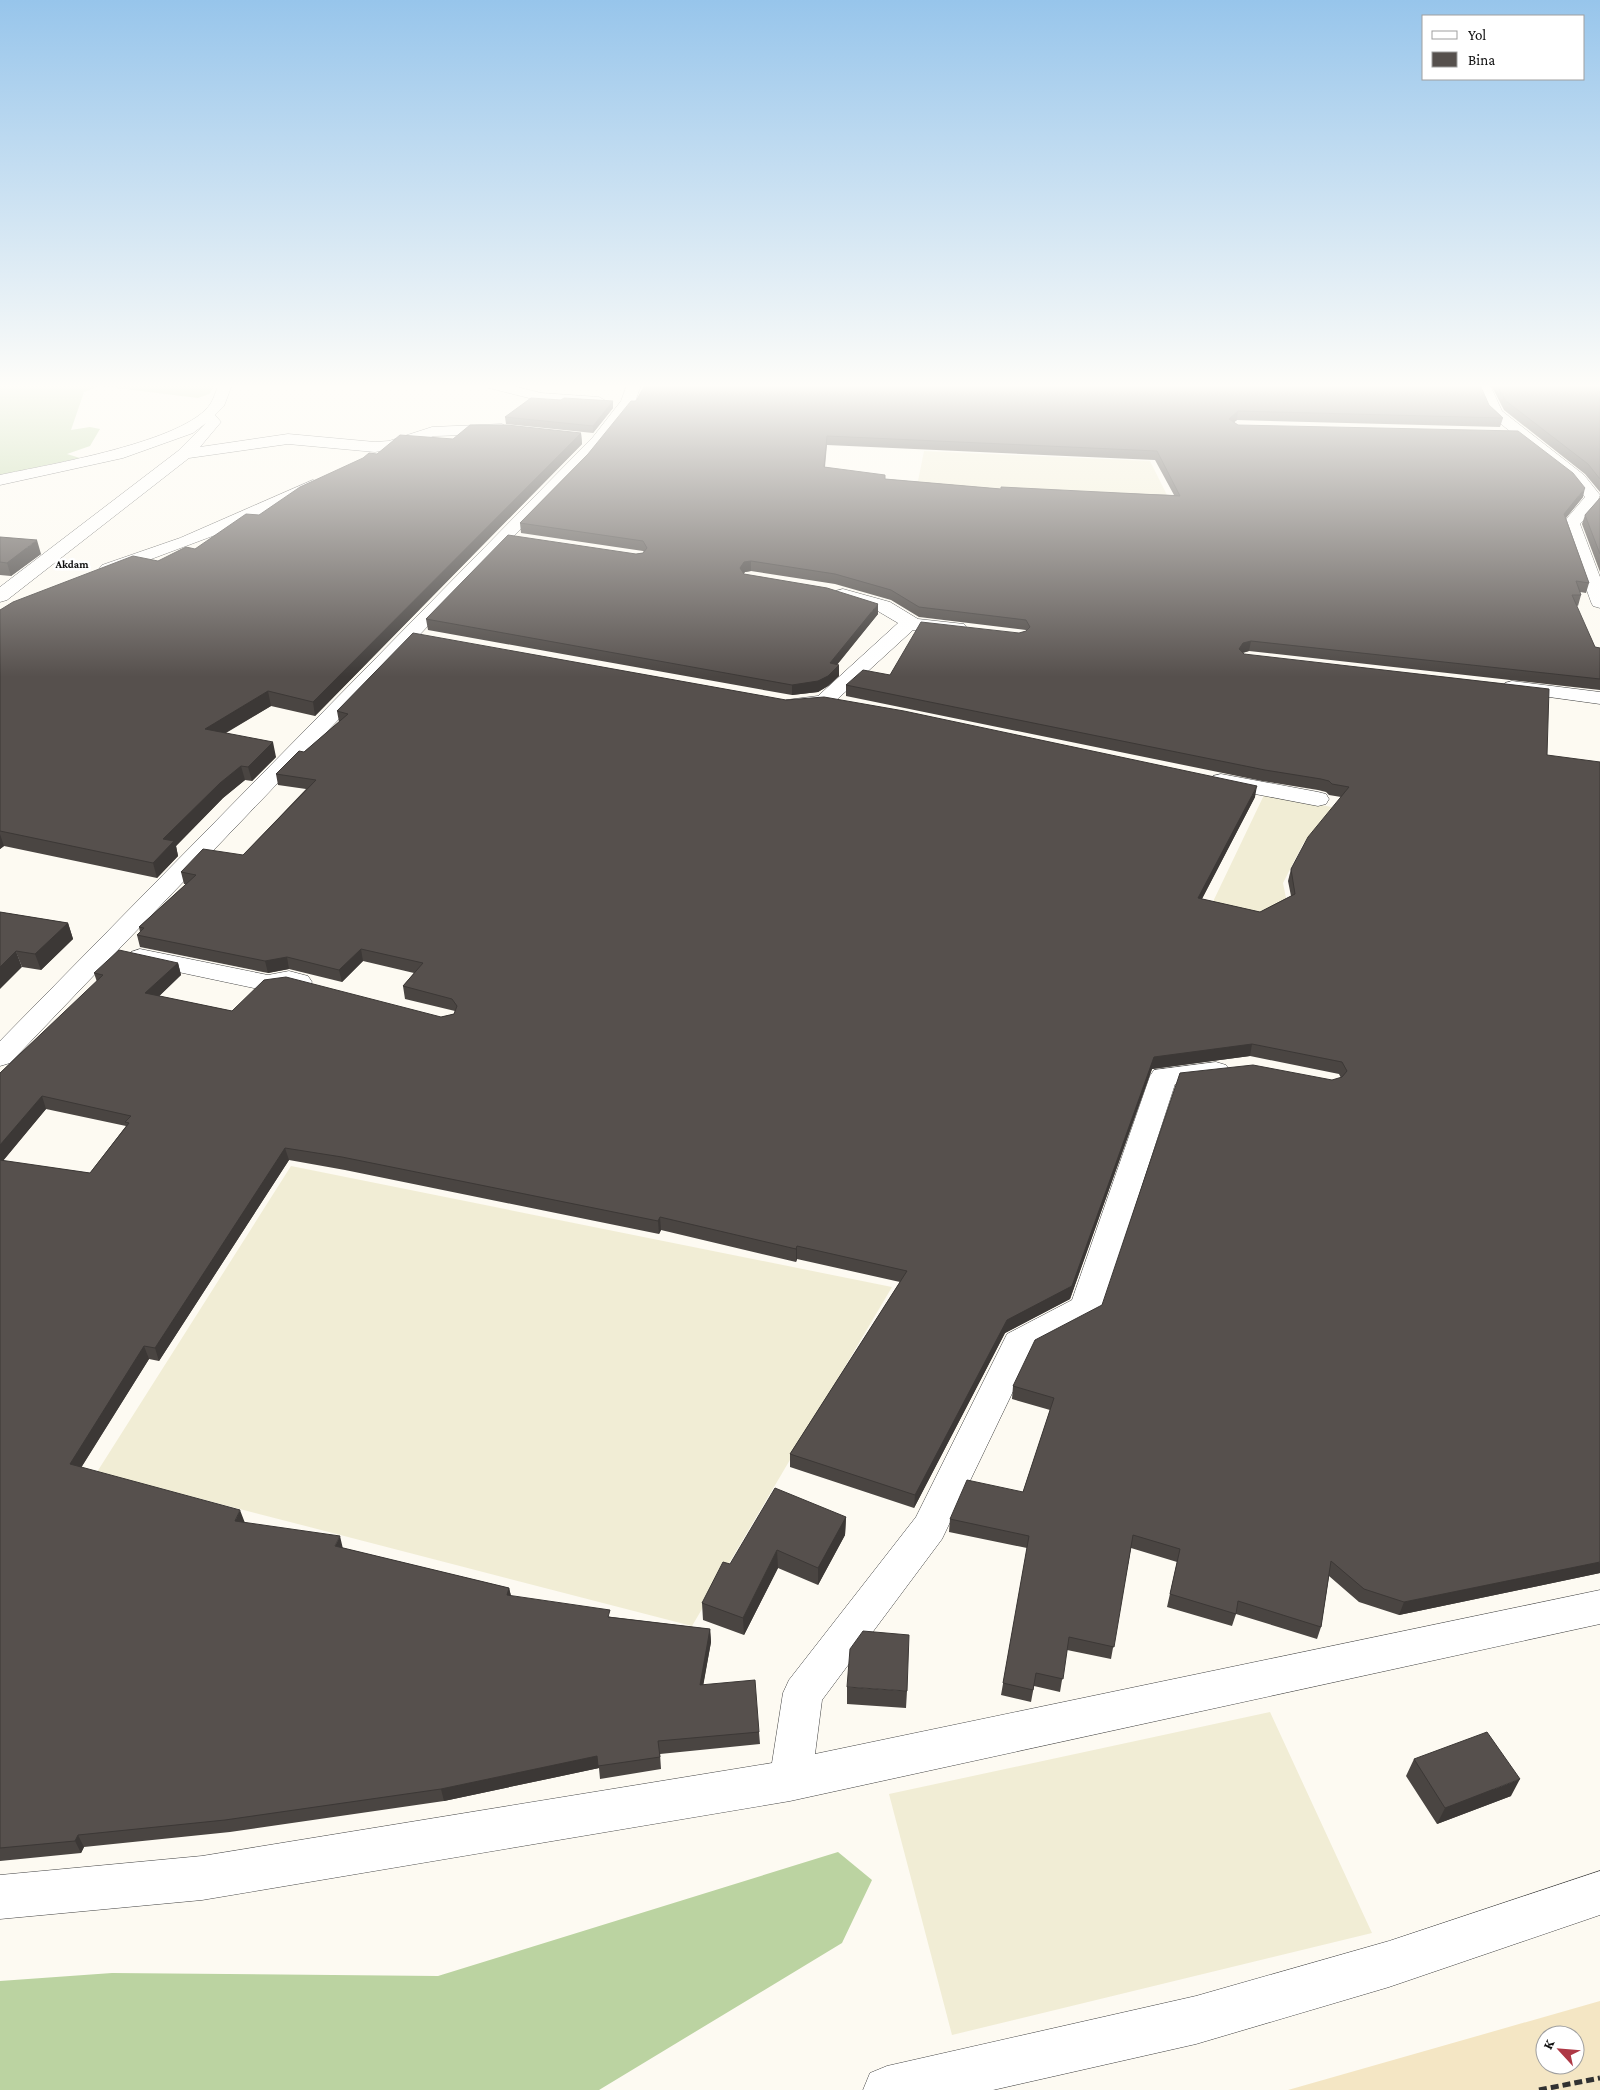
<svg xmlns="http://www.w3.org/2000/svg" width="1600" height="2090" font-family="'Crimson Pro',serif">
  <rect width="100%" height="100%" fill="#fdfaf2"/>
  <path fill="#f1edd5" d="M924,451L1150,461L1171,503L917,486Z
    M1265,793L1336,808L1303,844L1283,883L1289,913L1271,914L1209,910Z
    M291,1166L892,1287L692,1626L97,1472Z
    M1270,1712L1372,1933L952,2035L889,1794Z"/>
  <path fill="#bbd3a1" d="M0,385H215L209,394L198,398L100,386L84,392L71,430L90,427L100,429L90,446L67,454L80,458L0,475Z
    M838,1852L872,1880L842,1943L599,2090H0V1981L112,1973L438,1976Z"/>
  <path fill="#f4e6c4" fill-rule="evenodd" d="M1600,2001V2090H1288ZM1545,2035H1575V2065H1545Z"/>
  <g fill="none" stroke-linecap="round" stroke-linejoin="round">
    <defs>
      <path id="minor" d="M218,385H232L224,406L215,415L221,422L200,447L288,434L375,442L389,441L432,427L502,424L510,429L502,434L434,436L396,448L375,452L288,444L189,458L7,600L0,602V587L178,451L206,423L193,433L123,458L0,485V475C46,465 187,442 211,403C214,398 216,391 218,385Z
        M487,385H509L541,393L599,397L606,401L599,405L541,401L489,388Z
        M627,385H641L635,402L603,443L10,1063L0,1066V1041L593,437L621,401Z
        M1476,385H1490L1502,411L1584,475L1600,495L1595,508L1580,524L1600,577V608L1593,606L1591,602L1563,523L1585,497L1572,481L1491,416Z
        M313,480L319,482L321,485L319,488L218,534L114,573H102L99,569L102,565L180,538Z
        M843,589L890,602L918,619L964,624L967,628L964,632L957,634L913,630L832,704L809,710L786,708L783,704L786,700L818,696L898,623L876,610L836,599L834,595L836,591Z
        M1512,681L1600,692V704L1505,691L1502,687L1505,683Z
        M1221,774L1318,792L1326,794L1329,799L1326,804L1318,806L1213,786L1210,781L1213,776Z
        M140,949L268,975L289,971L308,976L312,982L308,988L299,990L288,987L268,991L131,962L127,957L131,952Z
        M1216,1062L1226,1065L1230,1071L1226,1077L1175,1084L1102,1308L1098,1317L1032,1352L942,1539L822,1700L815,1754L1600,1590V1624L790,1801L202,1900L0,1919V1875L202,1856L772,1763L783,1693L789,1680L916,1517L1007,1334L1072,1300L1150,1076L1154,1070Z
        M1600,1871V1915L1389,1987L1196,2044L993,2090H863L870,2073L887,2066L1196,1996L1389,1941Z"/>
    </defs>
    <use href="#minor" stroke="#424242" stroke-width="1"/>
    <path stroke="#313131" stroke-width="5" stroke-dasharray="8 4" stroke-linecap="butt" d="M1539,2090L1600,2078"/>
    <use href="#minor" fill="#fff" fill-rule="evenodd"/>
  </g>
  <path fill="#4a4542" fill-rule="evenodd" d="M1211,385H1411L1489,405L1503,418L1500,427L1237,420L1234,422L1238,425L1583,497L1566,518L1589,583L1586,593L1580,592L1581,595L1578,606L1576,605L1595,647L1600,648V690L1249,651L1243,653L1244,654L1547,755L1600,1573L1399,1615L1359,1602L1329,1576L1321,1627L1317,1639L1236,1614L1232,1626L1167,1607L1177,1562L1131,1548L1111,1659L1067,1650L1060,1692L1034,1686L1031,1702L1001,1695L1027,1548L949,1532L950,1519L1023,1492L1050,1410L1012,1399L1013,1386L1102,1305L1332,1080L1341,1078L1339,1074L1250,1056L1152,1069L1070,1299L1005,1333L914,1508L790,1467V1454L900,1282L797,1259L796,1262L661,1230L659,1234L345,1170L289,1160L159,1361L149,1359L81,1468L244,1522L343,1548L509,1588L511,1596L611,1617L710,1629L711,1642L703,1685L759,1732L760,1744L660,1754L661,1769L600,1779L599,1768L444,1801L230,1832L84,1847L81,1853L0,1861V1073L97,982L94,973L178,963L181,975L159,996L232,1011L441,1017L454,1014L455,1011L405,999L403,986L414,973L363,961L342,982L289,969L268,973L140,947L137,935L140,932L139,927L186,884H184L181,872L243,855L306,789L278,785L276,774L304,752L339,722L337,711L1255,797L1202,899L1260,912L1291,896L1288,881L1291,869L1341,797L1329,795L1326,792L1318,790L1262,781L846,696V685L890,675L1026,631V630L919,617L891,600L835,584L751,571L745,572L744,573V574L878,614L837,665L839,676L828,686L818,692L792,695L428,630L426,619L636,554L643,553L644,552L643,551L521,533L520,523L588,454L636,401L1211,386ZM827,445L1155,460L1174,495L1001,489L885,479L825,467ZM46,1109L126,1126L90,1173L3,1161Z
    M1491,385H1600V492L1585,474L1504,410Z
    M561,400L613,401V408L593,433L506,424L505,417Z
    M581,433L582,444L315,716L271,706L226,733L276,757L252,781L245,780L223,798L176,846L178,856L157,878L4,846L0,849V610L158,561L195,549L377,454L453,439Z
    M1600,498V572L1582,524L1585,515Z
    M0,537L41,554L11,576L0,575Z
    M0,912L68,923L73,939L41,970L22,967Z
    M846,1517L845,1535L818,1585L778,1568L744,1635L703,1620L702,1603L730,1564Z
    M847,1687L907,1691L906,1708L847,1704Z
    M1414,1759L1511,1796L1437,1824L1406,1776Z"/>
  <path fill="#3c3836" d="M613,401V408L593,433V426Z
    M1238,411L1237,420L1227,428L1229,419Z
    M581,433L582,444L315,716L313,702Z
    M1585,488L1583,497L1561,524L1564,514Z
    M37,540L41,554L11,576L7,563Z
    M751,561V571L745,572L740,578V568L744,562Z
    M878,604V614L829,674L830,663Z
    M1251,641L1249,651L1241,653L1239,649L1243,643Z
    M839,665V676L828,686L818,692L792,695V685Z
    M268,691L271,706L208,743L205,729Z
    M273,742L276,757L252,781L248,767Z
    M241,766L245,780L223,798L176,846L178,856L157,878L153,863L163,839L220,783Z
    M1257,786L1255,797L1196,910L1198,898Z
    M0,834L4,846L0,849Z
    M68,923L73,939L41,970L35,954Z
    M361,949L363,961L342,982L339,970Z
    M16,951L22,967L0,989V967Z
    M287,957L289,969L268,973L265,961Z
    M178,963L181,975L149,1006L145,993Z
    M1252,1044L1250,1056L1152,1069L1070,1299L1005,1333L914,1508L915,1495L1007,1320L1154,1057Z
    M42,1096L46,1109L0,1164V1145Z
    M285,1148L289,1160L159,1361L155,1348Z
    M660,1217L661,1230L659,1234L658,1221Z
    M797,1246V1259L796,1262V1249Z
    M144,1346L149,1359L75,1477L70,1464Z
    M240,1510L245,1523L235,1521Z
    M846,1517L845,1535L818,1585V1568Z
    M340,1536L343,1549L335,1546Z
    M777,1550L778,1568L744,1635L743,1618Z
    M1600,1562V1573L1399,1615L1404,1602Z
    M509,1588L512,1600L507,1595Z
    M710,1629L711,1642L701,1698L700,1685Z
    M597,1756L599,1768L444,1801L441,1789Z
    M1520,1779L1511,1796L1437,1824L1445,1808Z
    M78,1835L84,1847L81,1853L75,1841Z"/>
  <path fill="#56504d" stroke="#3c3836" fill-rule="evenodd" d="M645,385H1172L1213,386V385H1411L1417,386L1419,385H1480L1489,405L1503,418L1238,411L1229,419L1238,425L1518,431L1573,473L1585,488L1564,514L1589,583L1576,581L1581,595H1572L1595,647L1600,648V679L1251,641L1243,643L1239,649L1244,654L1549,689L1547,755L1600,762V1562L1404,1602L1364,1589L1331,1561L1321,1627L1238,1601L1236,1614L1170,1594L1180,1549L1133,1535L1114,1647L1069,1637L1063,1679L1036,1673L1033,1690L1003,1683L1029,1536L950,1519L967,1480L1023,1492L1054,1398L1013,1386L1035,1340L1102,1305L1180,1073L1253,1065L1332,1080L1342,1077L1347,1071L1342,1062L1252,1044L1154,1057L1072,1286L1007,1320L915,1495L790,1454L907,1271L797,1246L796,1249L660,1217L658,1221L342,1157L285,1148L155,1348L144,1346L70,1464L240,1510L235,1521L340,1536L335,1546L509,1588L507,1595L610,1610L608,1617L710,1629L700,1685L755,1680L759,1732L658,1741L660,1757L598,1766L597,1756L441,1789L225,1820L78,1835L75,1841L0,1848V1160L90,1173L129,1123L125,1122L131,1116L42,1096L0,1145V1073L103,975L94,973L119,950L178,963L145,993L232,1011L264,980L286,977L441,1017L454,1014L457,1006L452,999L403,986L423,963L361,949L339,970L287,957L265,961L137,935L144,928L139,927L196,875L181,872L203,849L243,855L316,780L276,774L299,751L304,752L348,714L337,711L413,633L786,700L824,697L904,711L1257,786L1198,898L1260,912L1295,894L1291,869L1308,837L1349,787L1332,784L1329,781L1321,779L1265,770L846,685L863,670L890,675L921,622L1019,633L1026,631L1030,627L1026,620L919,607L891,590L835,574L751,561L744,562L740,568L744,574L827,588L878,604L830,663L839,665L828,676L818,681L792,685L426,619L508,535L636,554L643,553L647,548L643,541L520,523L588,454L631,401H636ZM827,436L1157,451L1180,496L1001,487V489L885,479V475L824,467Z
    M1497,385H1600V479L1588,464L1506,401Z
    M531,398L561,400L564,398L613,401L593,426L505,417Z
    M470,425H507L581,433L313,702L268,691L205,729L273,742L248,767L241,766L220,783L163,839L174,841L153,863L0,831V610L13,602L133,556L158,561L186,547L195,549L246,514L259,515L300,487L363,458L369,453L377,454L400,435L453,439Z
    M1600,498V554L1585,515Z
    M0,537L37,540L7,563L0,562Z
    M0,912L68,923L35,954L16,951L0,967Z
    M775,1488L846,1517L818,1568L777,1550L743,1618L702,1603L723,1562L730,1564Z
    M863,1631L909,1635L907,1691L847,1687L850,1649Z
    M1487,1732L1520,1779L1445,1808L1414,1759Z"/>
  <linearGradient id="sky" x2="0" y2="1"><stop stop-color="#97c5eb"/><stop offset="0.57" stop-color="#fefdf9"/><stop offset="1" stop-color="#fefdf9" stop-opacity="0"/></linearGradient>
  <rect width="1600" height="677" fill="url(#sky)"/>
  <g text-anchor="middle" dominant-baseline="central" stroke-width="5" stroke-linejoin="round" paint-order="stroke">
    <g font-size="11" font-weight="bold" fill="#0f0f0f" stroke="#fff">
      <text x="72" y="564">Akdam</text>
    </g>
  </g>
  <rect x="1422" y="15" width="162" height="65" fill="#ffffff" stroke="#9f9f9f"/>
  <rect x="1432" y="31" width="25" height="8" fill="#ffffff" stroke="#9f9f9f"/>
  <text x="1468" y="40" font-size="15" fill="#0f0f0f">Yol</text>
  <rect x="1432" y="52" width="25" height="15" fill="#56504d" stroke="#9f9f9f"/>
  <text x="1468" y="65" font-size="15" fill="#0f0f0f">Bina</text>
  <g transform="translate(1560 2050) rotate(296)"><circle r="24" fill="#ffffff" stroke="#9f9f9f"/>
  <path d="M0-4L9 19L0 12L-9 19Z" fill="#ae3845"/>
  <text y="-8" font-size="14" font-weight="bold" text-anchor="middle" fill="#0f0f0f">K</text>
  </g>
</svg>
